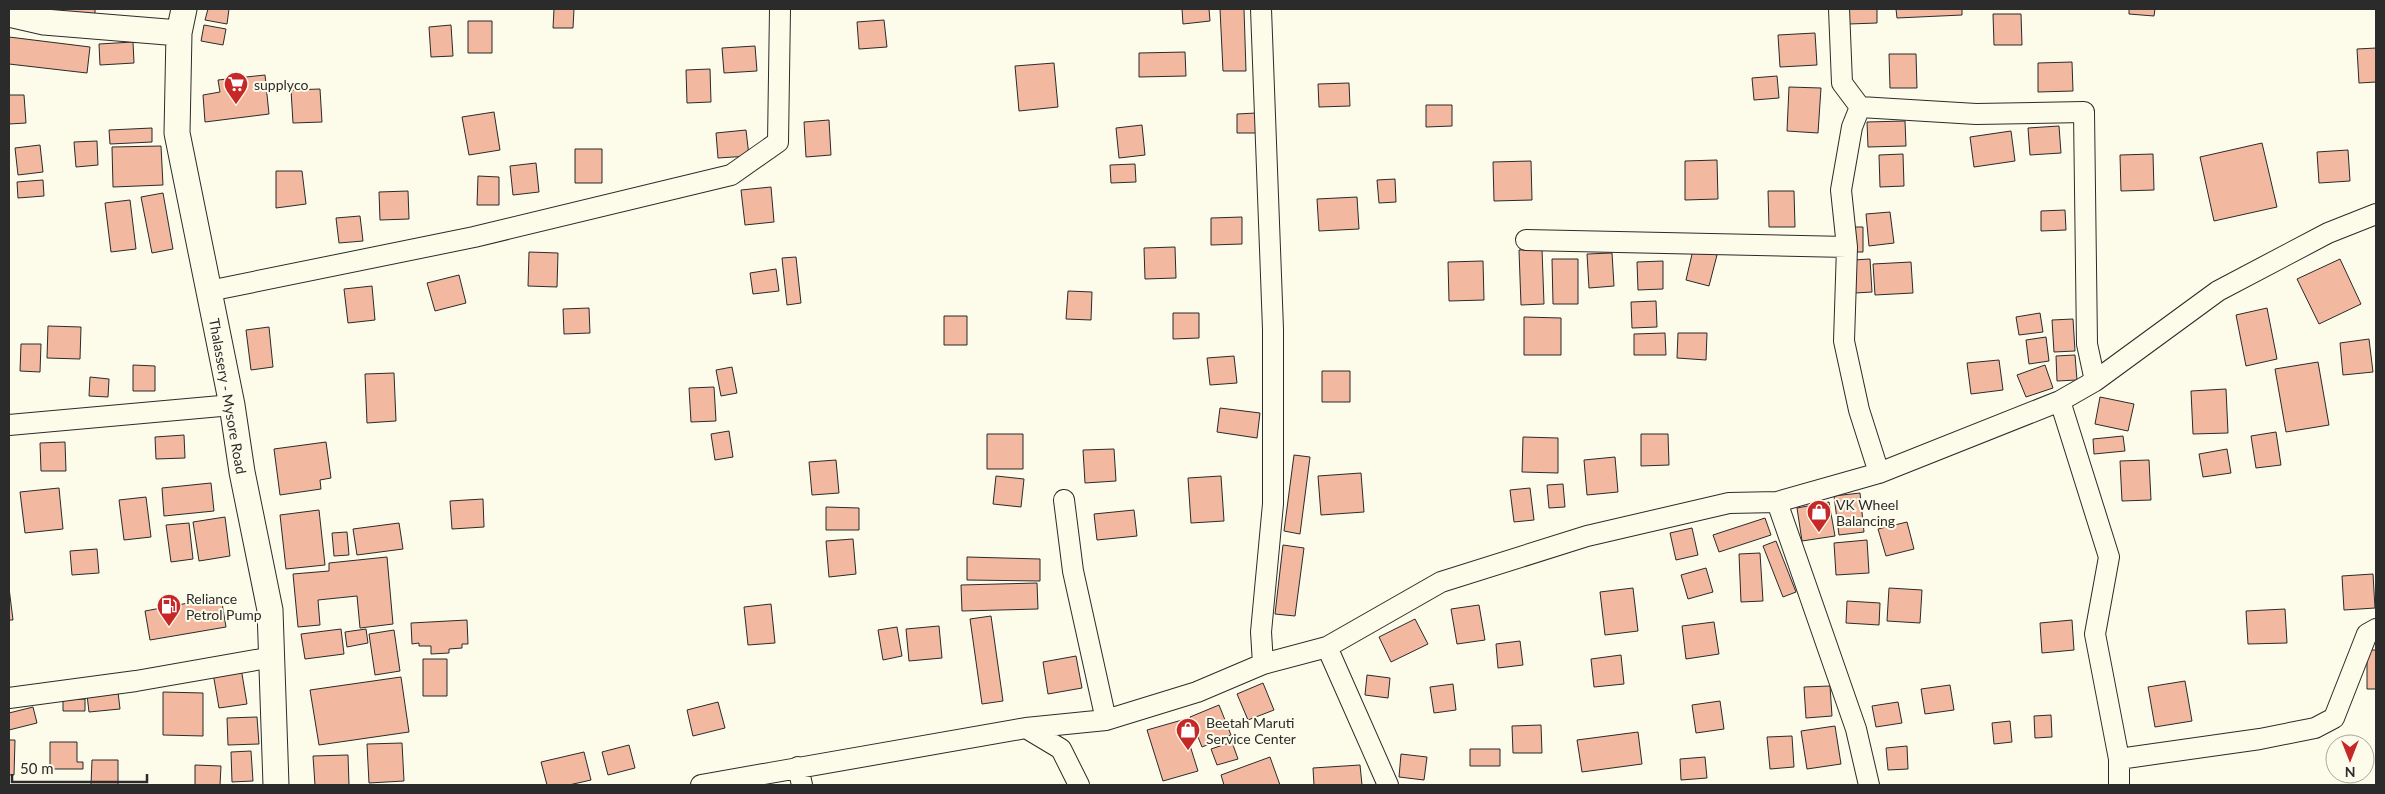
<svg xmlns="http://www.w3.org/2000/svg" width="2385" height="794" font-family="Lato,sans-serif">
  <rect width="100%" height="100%" fill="#fdfbea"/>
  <path fill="#f2b8a0" stroke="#2b2b2b" d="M54,9H95V15L54,14Z
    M208,9H229L227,24L205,20Z
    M554,9H574L573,28H553Z
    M1182,9H1209L1210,21L1183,24Z
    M1220,9H1244L1246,71H1223Z
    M1849,9H1877V23L1849,24Z
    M1896,9H1962V15L1897,18Z
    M2129,9H2155L2154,16L2129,14Z
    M1993,14H2021L2022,45H1994Z
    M884,20L887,47L859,49L857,22Z
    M468,21H492V53H468Z
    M204,25L226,29L223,45L201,41Z
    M451,25L453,56L431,57L429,27Z
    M1815,33L1817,65L1780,67L1778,35Z
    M9,37L90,47L87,73L9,64Z
    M133,42L134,63L100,65L99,44Z
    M755,46L757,71L724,73L722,48Z
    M2376,48V82L2359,83L2357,49Z
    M1185,52L1186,76L1139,77V53Z
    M1889,54H1916L1917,88H1890Z
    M2072,62L2073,91L2038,92V63Z
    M1054,63L1058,107L1019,111L1015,66Z
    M710,69L711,102L687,103L686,70Z
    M265,75L269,114L205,122L203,95L220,92L218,80Z
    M1777,76L1779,98L1754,100L1752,78Z
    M1349,83L1350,106L1319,107L1318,84Z
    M1789,87L1821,88L1818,133L1787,131Z
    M320,89L322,122L293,123L291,90Z
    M9,95H24L26,123L9,124Z
    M1426,105H1452V126L1426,127Z
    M494,112L500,150L469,155L462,117Z
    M1256,113L1257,133H1237V114Z
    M829,120L831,155L806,157L804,122Z
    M1905,121L1906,146L1868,147L1867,122Z
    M1142,125L1145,155L1119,158L1116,128Z
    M2059,126L2061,153L2030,155L2028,128Z
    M152,128V142L110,144L109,130Z
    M746,130L749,156L718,158L716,133Z
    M2011,131L2015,161L1974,167L1970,137Z
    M97,141L98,165L76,167L74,142Z
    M2262,143L2277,207L2214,221L2200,157Z
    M40,145L43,172L18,175L15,148Z
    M161,146L163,185L113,187L112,147Z
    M575,149H602V183H575Z
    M2348,150L2350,181L2319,183L2317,152Z
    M1903,154L1904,186L1880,187L1879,155Z
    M2153,154L2154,190L2121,191L2120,155Z
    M1717,160L1718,199L1685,200V161Z
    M1531,161L1532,200L1494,201L1493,162Z
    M536,163L539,192L513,195L510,166Z
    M1135,164L1136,182L1111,183L1110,165Z
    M276,171H302L306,204L276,208Z
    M478,176L499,177V205H477Z
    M1395,179L1396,202L1379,203L1377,180Z
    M43,180L44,196L18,198L17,182Z
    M771,187L774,222L745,225L741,190Z
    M408,191L409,219L380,220L379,192Z
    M1768,191H1794L1795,227H1769Z
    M163,193L173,249L152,253L141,197Z
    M1357,197L1359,229L1319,231L1317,199Z
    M130,200L136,249L111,252L105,203Z
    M2065,210L2066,230L2041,231V211Z
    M1890,212L1894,243L1869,246L1866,214Z
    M360,216L363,241L339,243L336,218Z
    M1242,217V244L1211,245V218Z
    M1850,227H1863V252H1850Z
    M1175,247L1176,278L1145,279L1144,248Z
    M1542,249L1544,304L1521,305L1519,250Z
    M1693,250L1717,255L1709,286L1686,280Z
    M529,252L558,253L557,287L528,286Z
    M1612,253L1614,286L1589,288L1587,254Z
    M796,257L801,303L787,305L782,258Z
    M1552,259H1578V304H1553Z
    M1870,259L1872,292L1855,293L1853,260Z
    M2340,259L2361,304L2319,324L2297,279Z
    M1483,261L1484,300L1449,301L1448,262Z
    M1663,261V289L1638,290L1637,262Z
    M1911,262L1913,293L1875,295L1873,264Z
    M776,269L779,291L753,294L750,273Z
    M459,275L466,303L435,311L427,283Z
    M372,286L375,320L348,323L344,289Z
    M1068,291L1092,292L1091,320L1066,319Z
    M1656,301L1657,327L1632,328L1631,302Z
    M589,308L590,333L564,334L563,309Z
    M2267,308L2277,359L2246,366L2236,315Z
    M1173,313H1199V338L1173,339Z
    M2040,313L2043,332L2019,335L2016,317Z
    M944,316H967V345H944Z
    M1524,317L1561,318V355H1524Z
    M2073,319L2075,351L2054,352L2052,320Z
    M48,326L81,327L80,359L47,358Z
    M269,327L273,367L251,370L246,330Z
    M1665,333L1666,355H1634V334Z
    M1678,333H1707L1706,360L1677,358Z
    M2046,337L2049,361L2029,364L2026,340Z
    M2369,339L2373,372L2343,375L2340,343Z
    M21,344H41L40,372L20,371Z
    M2075,355L2077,380L2057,381L2056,356Z
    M1234,356L1237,383L1210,385L1207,358Z
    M1999,360L2003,390L1971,394L1967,363Z
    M2318,362L2329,425L2286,432L2275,369Z
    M133,365L155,366V391H133Z
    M2045,365L2053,388L2026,397L2017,375Z
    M732,367L737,393L721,396L716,370Z
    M1322,371H1350V402H1322Z
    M394,373L396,421L367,423L365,374Z
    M90,377L109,379L108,397L89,396Z
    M714,387L716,421L691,422L689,388Z
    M2226,389L2228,433L2193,434L2191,391Z
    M2100,397L2134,404L2128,431L2095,424Z
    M1220,408L1260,413L1257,438L1217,432Z
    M729,431L733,457L715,460L711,434Z
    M2276,432L2281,465L2256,468L2251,436Z
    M987,434H1023V469H987Z
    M1641,434H1668L1669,465L1641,466Z
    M184,435L185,458L156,459L155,437Z
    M2123,436L2125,451L2094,454L2093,439Z
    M1523,437L1558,438V473L1522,472Z
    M65,442L66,471H41L40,443Z
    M326,442L331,478L320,480L321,489L280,495L274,449Z
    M1114,449L1116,481L1085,483L1083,450Z
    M2227,449L2231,473L2203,477L2199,454Z
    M1294,455L1310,457L1300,534L1284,531Z
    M1615,457L1618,492L1587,495L1584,460Z
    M836,460L839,493L812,495L809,462Z
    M2149,460L2151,500L2122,501L2120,461Z
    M1361,473L1364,512L1321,515L1318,476Z
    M996,476L1024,479L1021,507L993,504Z
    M1221,476L1224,521L1191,523L1188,478Z
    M211,483L214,511L164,516L162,488Z
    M1563,484L1565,507L1549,508L1547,485Z
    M59,488L63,529L25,533L20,492Z
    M1530,488L1534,520L1514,522L1510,490Z
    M1860,493L1864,532L1839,535L1834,496Z
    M146,497L151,537L124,540L119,500Z
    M483,499L484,527L452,529L450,501Z
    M1829,502L1835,536L1802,541L1797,508Z
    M826,507L859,508V530H826Z
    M319,510L325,565L286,569L280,515Z
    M1134,510L1137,536L1097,540L1094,514Z
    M225,517L230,556L199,561L193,522Z
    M1765,518L1771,535L1719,552L1713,535Z
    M1907,522L1914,549L1886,556L1878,529Z
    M189,523L193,559L171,562L166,525Z
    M399,523L403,549L357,555L353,529Z
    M1692,528L1698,555L1676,560L1670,533Z
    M347,532L349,555L334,556L332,533Z
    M853,539L856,574L829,577L826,541Z
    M1867,540L1869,573L1836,575L1834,543Z
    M1776,541L1796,592L1783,597L1763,546Z
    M1283,545L1304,548L1295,616L1275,614Z
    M97,549L99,573L72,575L70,551Z
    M1760,553L1763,601L1741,602L1739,554Z
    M387,557L393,624L360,628L357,596L318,600L320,625L298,627L293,574L329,571V563Z
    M967,557L1040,559V581L967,580Z
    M1706,568L1713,592L1688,599L1681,575Z
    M2373,574L2375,608L2344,610L2342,576Z
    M1037,583L1038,609L962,611L961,585Z
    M9,588L13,620H9Z
    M1633,588L1638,631L1605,635L1600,592Z
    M1889,588L1922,590L1920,623L1887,621Z
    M221,597L226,627L150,640L145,611Z
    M1847,601L1880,603L1879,625L1846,623Z
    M771,604L775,643L748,645L744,607Z
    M1479,605L1485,640L1457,644L1451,609Z
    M2285,609L2287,643L2248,644L2246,611Z
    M991,616L1003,701L982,704L970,619Z
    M1415,619L1428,644L1391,662L1379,637Z
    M467,620L468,644H462V648L449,649V653L431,654V646H419V643L412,644L411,623Z
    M2072,620L2074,650L2042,653L2040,623Z
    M1714,622L1719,654L1686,659L1682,626Z
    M939,626L942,658L909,661L906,629Z
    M897,627L902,656L883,660L878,630Z
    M341,629L344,654L305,659L301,634Z
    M366,629L368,643L347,647L345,632Z
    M394,630L400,671L375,675L369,634Z
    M1520,641L1523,665L1498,668L1496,644Z
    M2367,650H2376V689H2367Z
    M1621,655L1624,684L1594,687L1591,659Z
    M1076,656L1082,688L1048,694L1043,662Z
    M423,659H447V696H423Z
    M241,668L247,704L219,708L213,673Z
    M1367,675L1390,678L1388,698L1365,695Z
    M401,677L409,732L319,745L310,690Z
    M2185,681L2192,721L2155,727L2148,687Z
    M1263,683L1274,710L1248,720L1237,694Z
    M1453,684L1456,710L1434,713L1430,687Z
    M1950,685L1954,710L1925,714L1921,689Z
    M1830,686L1832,716L1806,718L1804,687Z
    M118,692L120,709L89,712L87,695Z
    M163,692L203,693V736L163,735Z
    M85,699V711H63V700Z
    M1720,701L1724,729L1696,733L1692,705Z
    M718,702L725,728L693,736L687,710Z
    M1898,702L1902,723L1876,727L1872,706Z
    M1219,705L1231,735L1202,747L1190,717Z
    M33,707L37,723L9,730V713Z
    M2051,715L2052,737L2035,738L2034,716Z
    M257,717L259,744L228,745L227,718Z
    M1182,720L1198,771L1163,781L1147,730Z
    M2010,721L2012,742L1994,744L1992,723Z
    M1541,725L1542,753H1513L1512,726Z
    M1835,726L1841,764L1807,769L1801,731Z
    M1638,732L1642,764L1582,772L1577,740Z
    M1792,736L1794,767L1770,769L1767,737Z
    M9,740H15L14,775H9Z
    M50,742H77V762H83V769H50Z
    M1232,742L1238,759L1217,765L1211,749Z
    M402,743L404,781L369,783L367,744Z
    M629,745L635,768L608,775L602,752Z
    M1907,746L1908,769L1888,770L1886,748Z
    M1470,749H1500V766H1470Z
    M251,751L253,781L232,782L231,752Z
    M584,752L591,780L569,785H547L541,762Z
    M1401,754L1427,757L1424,780L1399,777Z
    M348,755L349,785H315L313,756Z
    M1270,757L1280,785H1224L1221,775Z
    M1705,757L1707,778L1681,780L1680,759Z
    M92,760H118V785H91Z
    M195,765L221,766L220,785H195Z
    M1360,765L1362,785H1314L1313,768Z"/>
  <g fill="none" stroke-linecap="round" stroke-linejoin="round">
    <defs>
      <path id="minor" d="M1261,9L1273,329V504L1261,632L1263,664
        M1839,9L1842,83L1860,107L1852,127L1841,190L1847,247L1844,341L1859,410L1879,473
        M1860,107L1976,114L2084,112L2087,344L2095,381
        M1526,240L1847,247
        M209,291L474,237L731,175L778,142L780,9
        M2060,401L2109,557L2095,634L2119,759V785
        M9,425L232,405
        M1064,500L1073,571L1106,720
        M1777,502L1856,729L1869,785
        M1327,647L1388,785
        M9,698L136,681L273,657
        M1026,728L1061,749L1079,785
        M2119,759L2260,739L2315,728L2334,718L2367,634L2376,629
        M798,767L802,785
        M701,785L1026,728L1106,720L1197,692L1263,664L1327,647L1441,582L1587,536L1729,503L1777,502L1879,473L2060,401L2095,381L2218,291L2328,233L2376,214"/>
      <path id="major" d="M184,9L179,33L177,133L232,405L242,472L270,610L276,785
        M9,14L44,22L179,33"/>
    </defs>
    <use href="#minor" stroke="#2b2b2b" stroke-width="22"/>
    <use href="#major" stroke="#2b2b2b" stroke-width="27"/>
    <use href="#minor" stroke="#fdfbea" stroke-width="20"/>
    <use href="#major" stroke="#fdfbea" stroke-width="25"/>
  </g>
  <defs>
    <symbol id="supermarket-pin" viewBox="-11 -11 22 30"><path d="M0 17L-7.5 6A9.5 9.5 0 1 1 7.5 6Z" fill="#c62828" stroke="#fdfbea"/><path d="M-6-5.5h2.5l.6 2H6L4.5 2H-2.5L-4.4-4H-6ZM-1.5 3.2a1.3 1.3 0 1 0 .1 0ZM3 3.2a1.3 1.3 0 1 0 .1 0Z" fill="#fff"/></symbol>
    <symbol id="shop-pin" viewBox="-11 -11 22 30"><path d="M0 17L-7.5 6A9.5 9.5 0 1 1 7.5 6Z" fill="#c62828" stroke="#fdfbea"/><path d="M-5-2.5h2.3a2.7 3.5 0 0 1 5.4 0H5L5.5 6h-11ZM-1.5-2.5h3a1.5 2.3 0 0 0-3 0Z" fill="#fff"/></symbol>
    <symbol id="fuel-pin" viewBox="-11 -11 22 30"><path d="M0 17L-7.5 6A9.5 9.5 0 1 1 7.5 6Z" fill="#c62828" stroke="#fdfbea"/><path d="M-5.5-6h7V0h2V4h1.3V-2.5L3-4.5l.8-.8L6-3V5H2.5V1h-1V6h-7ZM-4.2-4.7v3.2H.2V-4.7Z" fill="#fff"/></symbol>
  </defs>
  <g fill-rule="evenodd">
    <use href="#supermarket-pin" x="222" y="70" width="28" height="38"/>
    <use href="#shop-pin" x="1805" y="498" width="28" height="38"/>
    <use href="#fuel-pin" x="155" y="592" width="28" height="38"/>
    <use href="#shop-pin" x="1174" y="716" width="28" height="38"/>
  </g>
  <g text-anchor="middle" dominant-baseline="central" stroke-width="4" stroke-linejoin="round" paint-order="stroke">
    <g font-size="14" fill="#2b2b2b" stroke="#fdfbea" text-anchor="start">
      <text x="254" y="84">supplyco</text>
      <text x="1836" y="504">VK Wheel<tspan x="1836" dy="16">Balancing</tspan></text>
      <text x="186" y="598">Reliance<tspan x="186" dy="16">Petrol Pump</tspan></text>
      <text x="1206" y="722">Beetah Maruti<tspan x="1206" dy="16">Service Center</tspan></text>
    </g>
    <g font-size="14" fill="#2b2b2b" stroke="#fdfbea">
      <text transform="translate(228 396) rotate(80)">Thalassery - Mysore Road</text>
    </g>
  </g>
  <rect width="2385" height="794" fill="none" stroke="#2b2b2b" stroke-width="20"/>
  <g transform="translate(2350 759) rotate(180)"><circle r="24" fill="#fdfbea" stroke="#a9a89e"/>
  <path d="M0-4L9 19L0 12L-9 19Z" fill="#c62828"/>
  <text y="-8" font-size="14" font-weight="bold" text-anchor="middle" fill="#2b2b2b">N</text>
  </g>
  <path d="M12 774v8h135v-8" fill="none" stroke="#2b2b2b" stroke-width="2.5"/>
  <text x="20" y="774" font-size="15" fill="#2b2b2b" stroke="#fdfbea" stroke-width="4" paint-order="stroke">50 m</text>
</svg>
